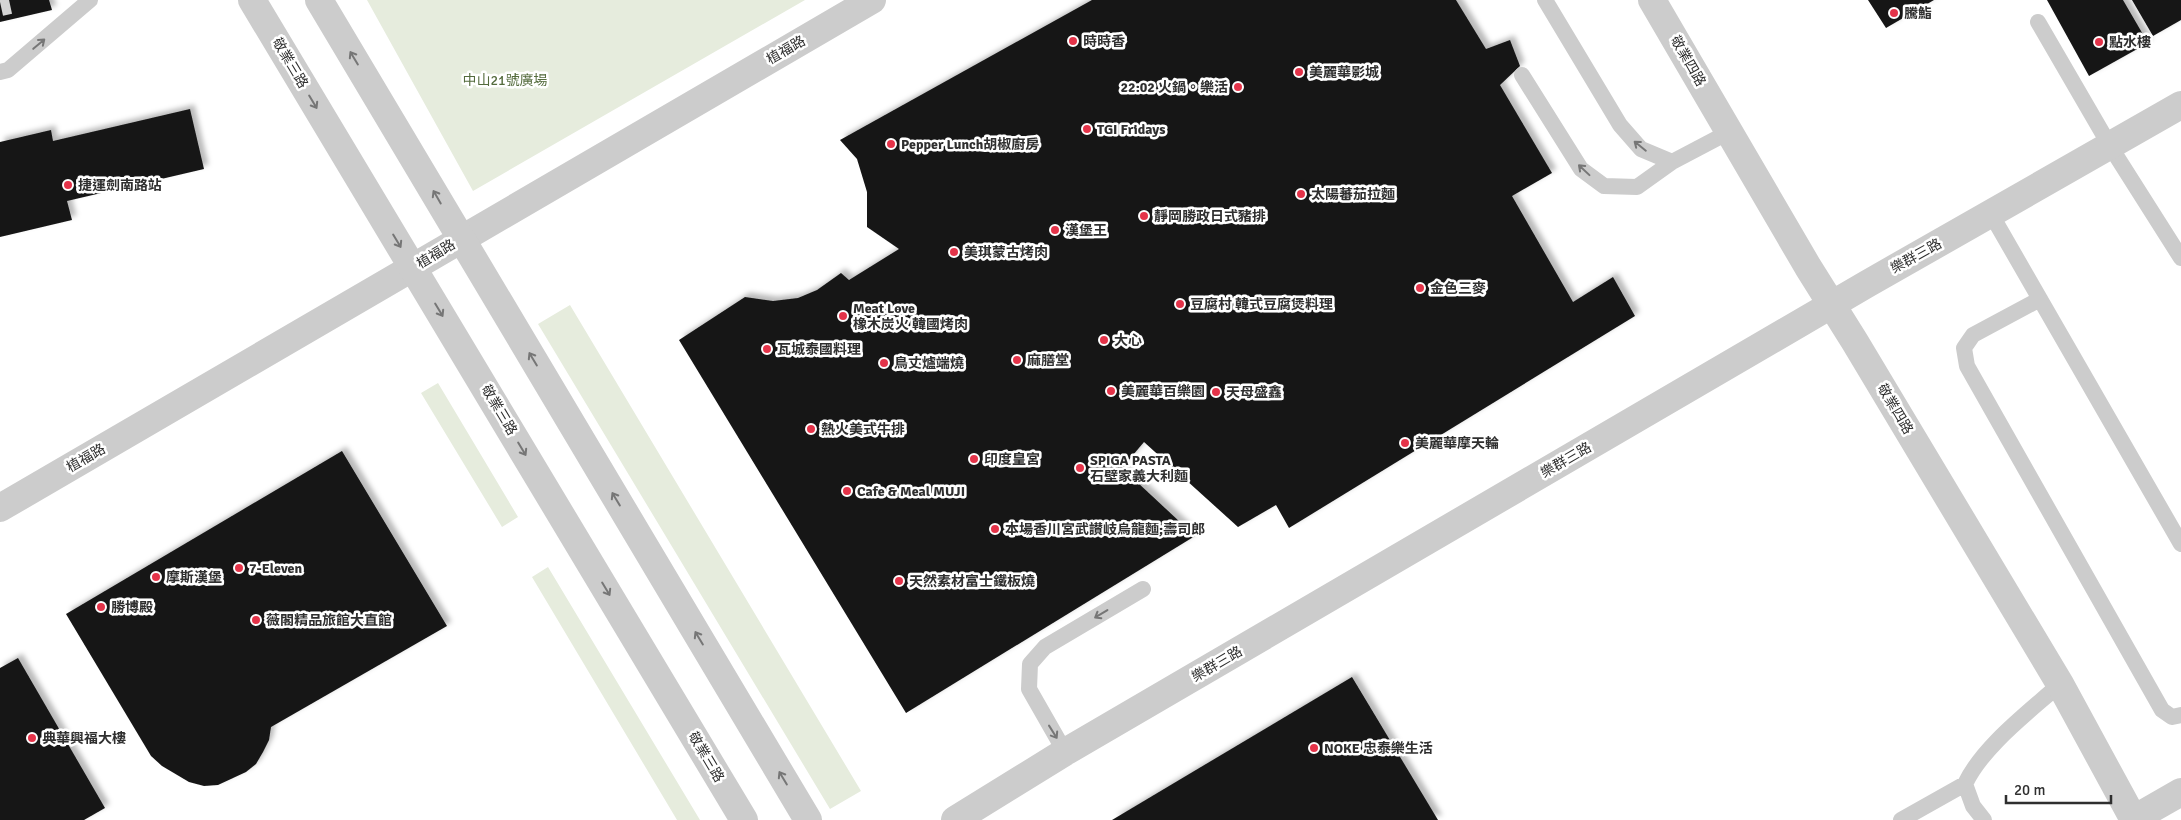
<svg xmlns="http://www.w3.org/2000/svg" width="2181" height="820" font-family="Signika,'Noto Sans TC',sans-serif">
  <defs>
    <filter id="shadow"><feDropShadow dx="4.5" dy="-4.5" stdDeviation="2.5" flood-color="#0004"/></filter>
  </defs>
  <rect width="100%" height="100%" fill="#fff"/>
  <path fill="#e6ecdd" d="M367,0H805L473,191Z
    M570,305L861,791L830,809L538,324Z
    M438,383L518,517L502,527L421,393Z
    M548,567L700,820H677L532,577Z"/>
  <path fill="#161616" filter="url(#shadow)" d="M0,0H49L52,10L0,22Z
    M1092,0H1456L1486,49L1510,40L1520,66L1500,85L1552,173L1512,196L1573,302L1613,277L1635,316L1289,528L1276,505L1238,527L1144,442L1122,468L1195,536L906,713L679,340L745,297L773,301L798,298L817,290L841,273L849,280L899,249L867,227V192L857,159L840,140Z
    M1868,0H1934L1886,28Z
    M2047,0H2123L2148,43L2089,76Z
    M2132,0H2181V20L2153,36Z
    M190,109L204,169L67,201L72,220L0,237V142L51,130L53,141Z
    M342,451L447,626L271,727L269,740L263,752L256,764L246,772L218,785L204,786L189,782L162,766L151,756L66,614Z
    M18,658L105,808L84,820H0V668Z
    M1352,677L1438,820H1112Z"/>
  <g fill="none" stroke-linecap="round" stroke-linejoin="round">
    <path stroke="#d5d5d5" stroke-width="28" stroke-dasharray="28 14" stroke-linecap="butt" d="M0,2L9,0"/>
    <path stroke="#ccc" stroke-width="16" d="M1545,0L1620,125L1641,149L1672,162L1729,132
      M2038,22L2110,146L2181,258
      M0,72L8,70L90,0
      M1522,75L1581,169L1604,186L1637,187L1672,162
      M1991,214L2181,544
      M2040,299L1973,335L1964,348L1967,366L2162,710L2172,717L2181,715
      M1065,752L1029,689L1030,664L1045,647L1143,589
      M1901,820L1965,784
      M1984,820L1973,806L1965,784C1983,746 2029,712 2060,684"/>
    <path stroke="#ccc" stroke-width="28" d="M1652,0L1808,267L1855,342L2060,684L2134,820
      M0,508L872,0
      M2134,819L2181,792
      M955,820L1065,752L1867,284L2181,105"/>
    <path stroke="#ccc" stroke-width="28" d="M252,0L744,820
      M319,0L808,820"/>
  </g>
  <defs><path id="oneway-shaft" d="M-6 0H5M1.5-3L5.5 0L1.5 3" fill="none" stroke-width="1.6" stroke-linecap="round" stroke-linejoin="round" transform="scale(1.25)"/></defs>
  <g stroke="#767676">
    <use href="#oneway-shaft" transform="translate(39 44) rotate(-40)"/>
    <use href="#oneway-shaft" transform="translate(354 58) rotate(-121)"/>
    <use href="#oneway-shaft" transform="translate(313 102) rotate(59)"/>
    <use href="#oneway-shaft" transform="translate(1640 146) rotate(-141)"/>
    <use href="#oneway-shaft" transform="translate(1584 170) rotate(-137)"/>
    <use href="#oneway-shaft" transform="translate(437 197) rotate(-120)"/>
    <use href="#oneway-shaft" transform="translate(397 241) rotate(59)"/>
    <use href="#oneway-shaft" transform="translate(439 310) rotate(59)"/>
    <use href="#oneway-shaft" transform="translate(533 359) rotate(-121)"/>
    <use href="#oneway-shaft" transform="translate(522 449) rotate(59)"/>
    <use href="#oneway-shaft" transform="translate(616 499) rotate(-121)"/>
    <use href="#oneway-shaft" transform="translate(606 589) rotate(59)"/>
    <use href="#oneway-shaft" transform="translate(1101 614) rotate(149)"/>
    <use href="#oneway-shaft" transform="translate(699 638) rotate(-121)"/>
    <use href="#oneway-shaft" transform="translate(1053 732) rotate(58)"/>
    <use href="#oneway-shaft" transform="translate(783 778) rotate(-121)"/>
  </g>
  <g fill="#e43349" stroke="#fff" stroke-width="2">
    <circle cx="1894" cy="13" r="5"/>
    <circle cx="1073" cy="41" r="5"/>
    <circle cx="2099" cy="42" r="5"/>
    <circle cx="1299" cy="72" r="5"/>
    <circle cx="1238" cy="87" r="5"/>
    <circle cx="1087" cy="129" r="5"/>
    <circle cx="891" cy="144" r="5"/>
    <circle cx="68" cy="185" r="5"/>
    <circle cx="1301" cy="194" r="5"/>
    <circle cx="1144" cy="216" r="5"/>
    <circle cx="1055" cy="230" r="5"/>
    <circle cx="954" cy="252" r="5"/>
    <circle cx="1420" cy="288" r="5"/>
    <circle cx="1180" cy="304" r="5"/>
    <circle cx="843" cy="316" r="5"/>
    <circle cx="1104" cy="340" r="5"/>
    <circle cx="767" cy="349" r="5"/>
    <circle cx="1017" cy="360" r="5"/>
    <circle cx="884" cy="363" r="5"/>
    <circle cx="1111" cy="391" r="5"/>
    <circle cx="1216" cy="392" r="5"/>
    <circle cx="811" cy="429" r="5"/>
    <circle cx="1405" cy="443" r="5"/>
    <circle cx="974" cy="459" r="5"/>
    <circle cx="1080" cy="468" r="5"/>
    <circle cx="847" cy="491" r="5"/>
    <circle cx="995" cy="529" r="5"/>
    <circle cx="239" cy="568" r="5"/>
    <circle cx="156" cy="577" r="5"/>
    <circle cx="899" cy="581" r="5"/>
    <circle cx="101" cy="607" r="5"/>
    <circle cx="256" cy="620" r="5"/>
    <circle cx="32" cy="738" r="5"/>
    <circle cx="1314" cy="748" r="5"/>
  </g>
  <g text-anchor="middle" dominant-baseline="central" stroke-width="5" stroke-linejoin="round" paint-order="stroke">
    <g font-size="14" font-weight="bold" fill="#2f2f2f" stroke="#fff" text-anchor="start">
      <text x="1904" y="13">騰鮨</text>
      <text x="1083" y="41">時時香</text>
      <text x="2109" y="42">點水樓</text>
      <text x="1309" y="72">美麗華影城</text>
      <text x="1228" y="87" text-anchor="end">22:02 火鍋。樂活</text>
      <text x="1097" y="129">TGI Fridays</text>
      <text x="901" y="144">Pepper Lunch胡椒廚房</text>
      <text x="78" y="185">捷運劍南路站</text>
      <text x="1311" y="194">太陽蕃茄拉麵</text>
      <text x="1154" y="216">靜岡勝政日式豬排</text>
      <text x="1065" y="230">漢堡王</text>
      <text x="964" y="252">美琪蒙古烤肉</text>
      <text x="1430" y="288">金色三麥</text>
      <text x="1190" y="304">豆腐村 韓式豆腐煲料理</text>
      <text x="853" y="308">Meat Love<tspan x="853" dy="16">橡木炭火 韓國烤肉</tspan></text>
      <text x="1114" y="340">大心</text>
      <text x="777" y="349">瓦城泰國料理</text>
      <text x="1027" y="360">麻膳堂</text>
      <text x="894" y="363">鳥丈爐端燒</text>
      <text x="1121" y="391">美麗華百樂園</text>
      <text x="1226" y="392">天母盛鑫</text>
      <text x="821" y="429">熱火美式牛排</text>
      <text x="1415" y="443">美麗華摩天輪</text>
      <text x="984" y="459">印度皇宮</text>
      <text x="1090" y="460">SPIGA PASTA<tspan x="1090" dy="16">石壁家義大利麵</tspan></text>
      <text x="857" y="491">Cafe &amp; Meal MUJI</text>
      <text x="1005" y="529">本場香川宮武讃岐烏龍麵;壽司郎</text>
      <text x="249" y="568">7-Eleven</text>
      <text x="166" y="577">摩斯漢堡</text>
      <text x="909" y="581">天然素材富士鐵板燒</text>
      <text x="111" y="607">勝博殿</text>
      <text x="266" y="620">薇閣精品旅館大直館</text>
      <text x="42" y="738">典華興福大樓</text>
      <text x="1324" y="748">NOKE 忠泰樂生活</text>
    </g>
    <g font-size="14" fill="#2f2f2f" stroke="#fff">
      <text transform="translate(786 50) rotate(-30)">植福路</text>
      <text transform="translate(1688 61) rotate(60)">敬業四路</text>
      <text transform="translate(290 63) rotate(59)">敬業三路</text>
      <text transform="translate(436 254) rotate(-31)">植福路</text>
      <text transform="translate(1916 256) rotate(-29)">樂群三路</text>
      <text transform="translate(1895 409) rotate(59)">敬業四路</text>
      <text transform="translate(499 410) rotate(59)">敬業三路</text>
      <text transform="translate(86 458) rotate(-30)">植福路</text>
      <text transform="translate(1566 460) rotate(-30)">樂群三路</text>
      <text transform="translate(1217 664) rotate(-30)">樂群三路</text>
      <text transform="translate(706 757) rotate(59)">敬業三路</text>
    </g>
    <g font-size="14" fill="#546b3d" stroke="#fff">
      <text x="505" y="80">中山21號廣場</text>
    </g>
  </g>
  <path d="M2006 795v8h105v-8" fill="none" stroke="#2f2f2f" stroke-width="2.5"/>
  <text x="2014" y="795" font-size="15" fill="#2f2f2f" stroke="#ffffff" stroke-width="4" paint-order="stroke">20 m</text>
</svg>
